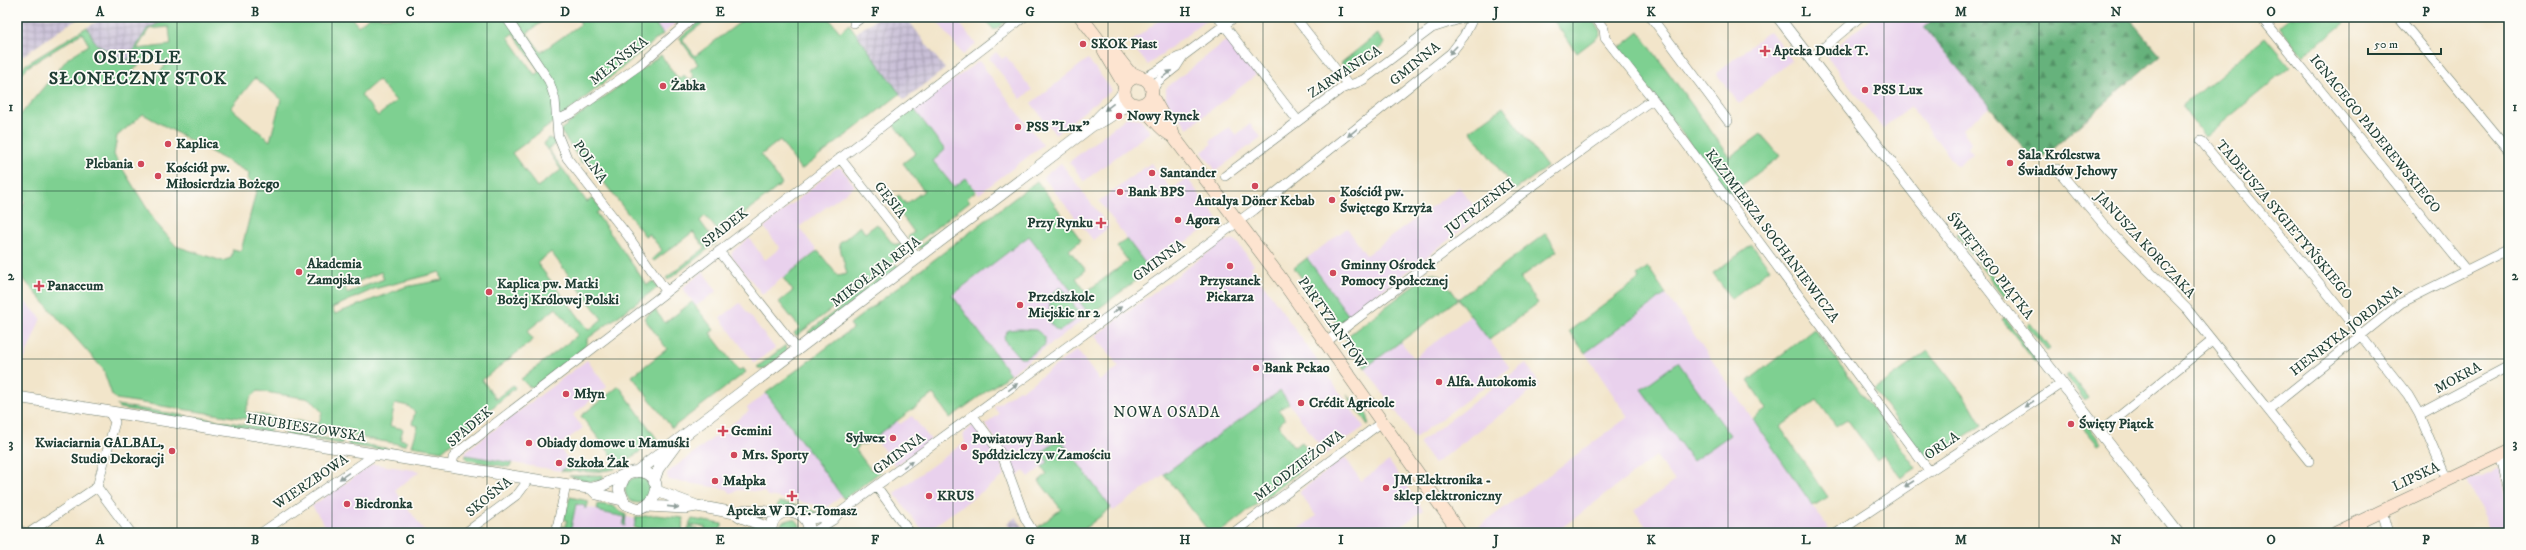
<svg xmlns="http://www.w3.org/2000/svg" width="2526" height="550" font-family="'IM FELL DW Pica',serif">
  <defs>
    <pattern id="industrial-grid" width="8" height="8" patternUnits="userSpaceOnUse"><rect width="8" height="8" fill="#c9bfd7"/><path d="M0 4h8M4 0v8" fill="none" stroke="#a39caf"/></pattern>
    <pattern id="forest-firs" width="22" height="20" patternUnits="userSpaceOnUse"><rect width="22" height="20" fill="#66b27b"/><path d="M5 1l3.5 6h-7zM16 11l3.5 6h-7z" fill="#539266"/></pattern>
  </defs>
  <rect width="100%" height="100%" fill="#fdfcf7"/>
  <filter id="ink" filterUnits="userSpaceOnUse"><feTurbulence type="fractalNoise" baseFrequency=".025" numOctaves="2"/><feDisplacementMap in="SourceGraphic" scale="8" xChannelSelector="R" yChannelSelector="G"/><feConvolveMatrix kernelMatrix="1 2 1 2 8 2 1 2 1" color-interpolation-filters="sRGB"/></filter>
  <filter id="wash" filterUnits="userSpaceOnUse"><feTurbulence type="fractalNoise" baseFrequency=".012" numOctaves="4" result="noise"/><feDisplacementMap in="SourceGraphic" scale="16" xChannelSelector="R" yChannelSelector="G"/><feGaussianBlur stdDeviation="0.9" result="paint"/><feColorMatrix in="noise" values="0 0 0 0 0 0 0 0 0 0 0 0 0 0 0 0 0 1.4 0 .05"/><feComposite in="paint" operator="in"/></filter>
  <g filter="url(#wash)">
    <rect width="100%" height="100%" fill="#f2e5ca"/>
    <path fill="#e9d1ed" d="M650,17H682L663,34Z
      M934,17H955L976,44L963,55Z
      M1163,17H1210L1148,65L1130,43Z
      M1873,17H1936L1924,27L1991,106L1962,129L1971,142L1968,148L1973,154L1957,166L1910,106L1883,129L1826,55Z
      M1770,31L1792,60L1739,104L1716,73Z
      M1228,39L1256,75L1188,128L1166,101V88Z
      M996,52L1002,59L1006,56L1032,90L1021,99L989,58Z
      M1088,59L1112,90L1055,134L1031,103Z
      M979,61L1043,145L979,194L966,178L954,187L932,160L945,150L914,109Z
      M1127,117L1140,119L1150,132L1084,181L1069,162Z
      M1250,124L1261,137L1216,171L1202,152L1212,144L1210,141L1229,127L1236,135Z
      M1061,163L1109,227L1093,240L1043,177Z
      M1151,163L1171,190L1187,178L1218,219L1149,269L1099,201Z
      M836,168H841L855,186L799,227L817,251L762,294L731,255L733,251L749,238L765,260L780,248L764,227Z
      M1459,187L1481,215L1349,316L1307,258L1347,228L1366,255Z
      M1029,235L1090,315L1010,374L952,295Z
      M1231,240L1237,242L1254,265L1251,267L1364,427L1326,454L1280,391L1113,511L1060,439L1041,453L1048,462L1029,477L1024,471L1016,477L1009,457L985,425L999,414L994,407L1019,390L1021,391L1077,350L1100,381L1119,367L1095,336L1224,241Z
      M703,272L717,291L696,306L682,288Z
      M17,293L41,318L18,375H17Z
      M1666,294L1829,529L1823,533H1651L1634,510L1675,481L1656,456L1555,533H1482L1478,527L1628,417L1585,353Z
      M740,303L775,348L754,363L720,318Z
      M1471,315L1510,368L1415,438L1365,368L1401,342L1414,358Z
      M587,360L607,387L573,415L583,428L558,446L571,463L561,471L465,455L466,451Z
      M1526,363L1540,385L1434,464L1419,443Z
      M766,393L842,496L827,507L769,496L764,492L738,490L732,494L727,489L668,480L667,473L749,411L747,408Z
      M912,416L931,440L896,466L874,437L891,423L897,421L900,424Z
      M974,425L1000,459L1004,476L924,533L894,493L965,442L963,434Z
      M1345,457L1361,481L1389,461L1423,510L1392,533H1293L1316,516L1299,492Z
      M373,464L420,471L395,490L425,532L423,533H330L312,506Z
      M2499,468L2509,513V533H2488L2484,512L2467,482Z
      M576,504L635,519L634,528H632L631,533H570Z"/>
    <path fill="url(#industrial-grid)" d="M17,17H83L67,25L17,60Z
      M106,17H172L147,29L127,62L96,44L87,27Z
      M879,17H906L945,69L904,100L856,33Z
      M1016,517L1026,533H1014L1007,524Z"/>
    <path fill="#7ed091" stroke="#4e8662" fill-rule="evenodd" d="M172,17H351L358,26L369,17H549L527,33L541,52L581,24L577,17H650L663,34L569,111L512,153L537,187L561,170L544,144L548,138L554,140L555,144L548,149L587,202L593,198L601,209L596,213L647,285L653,281L658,287L587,339V345L534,387L528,386L521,379L578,335L556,308L527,331L533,340L482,380L496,399L513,385L515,388L442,451L412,446L418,426L412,424L415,412L408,406L395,403L390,426L403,429L400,439L407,441L405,445L284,425L285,419L319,424L322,412L311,399L258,391L251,397L245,412L274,417L273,423L116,399L112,395L103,369L17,272V215L25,202L17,197V119L69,57L89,45L82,33L29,66L17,78V73L25,65L87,27L96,44L127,62L147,29ZM169,27L171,45L137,49L149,29ZM513,33L540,72L535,75L508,37ZM150,52L165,66L148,86L132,72ZM255,78L281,99L270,141L231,108ZM378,80L396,101L378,116L361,95ZM143,114L249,173L248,180L258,184L241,251L233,249L231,258L222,261L176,246L156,223L114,155L117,136ZM551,252L602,319L589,330L537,263ZM381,272L384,279L347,293L345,287ZM440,272L442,280L405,287L335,314L332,308L374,289Z
      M705,17H711L682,39L695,56L747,17H828L840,32L849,24L900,94L801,170L780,140L761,155L782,184L720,233L705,216L700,221L716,243L668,280L666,278L705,248L693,232L654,261L652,259L662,250L649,234L645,236L593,168L588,159L582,163L560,130L661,55L676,76L680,78L684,75L689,81L694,77L690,70L698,64L679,38Z
      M983,17H1010L1011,18L994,30Z
      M1551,17H1591L1601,31L1599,36L1577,53Z
      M2290,17H2351L2303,57L2279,26Z
      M1639,32L1730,157L1761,134L1780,156L1729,195L1618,49Z
      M1377,34L1385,44L1351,70H1347L1341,63Z
      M2265,37L2290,67L2205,137L2182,106Z
      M1503,107L1547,167L1515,190L1470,131Z
      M914,109L945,150L933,161L954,187L966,178L976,191L967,198L970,201L914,245L908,237L914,232L891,201L899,195L906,204L924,191L903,163L916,153L893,124Z
      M1037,181L1081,240L1069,250L1086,270L1076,278L1086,292L1128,261L1117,246L1127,239L1150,270L1090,315L1029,236L952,295L1010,374L950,418L933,394L866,444H860L856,450L871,470L876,467L880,472L844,499L766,393L853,328L850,324Z
      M877,224L893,244L903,245L908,251L796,336L794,333L800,328L779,302L793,291L783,278L818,251L838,276L847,274L839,244L860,226L865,233Z
      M946,225L948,229L923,248H917Z
      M1959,232L1974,252L1971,254L1956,234Z
      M1546,233L1557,251L1520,278L1538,303L1489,340L1458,299L1365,368L1345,338L1430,273L1440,275L1458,299Z
      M1752,245L1770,269L1731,299L1713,273Z
      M1977,256L2009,297L2006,299L1974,258Z
      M1307,258L1349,316L1337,325L1334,320L1336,317L1331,310L1328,312L1294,268Z
      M896,264L899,267L810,335L808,332Z
      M1648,267L1666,294L1585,353L1569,331L1639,279L1637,275Z
      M1060,287L1070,296L1078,314L1073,322L1059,331C1046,327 1050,305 1051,295Z
      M692,302L714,330L710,333L739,371L743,368L746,372L672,428L632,376L667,349L644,318L655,310L665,323Z
      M2004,317L2037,360L2035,362L2002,319Z
      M2030,323L2050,349L2047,351L2027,326Z
      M1019,329L1036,330L1045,337V345L1025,358H1020L1005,341L1004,336L1008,330Z
      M1814,329L1916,468L1901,478L1883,455L1877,460L1847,419L1836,426L1817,400L1780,427L1828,497L1813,506L1753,419L1767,409L1748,381Z
      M786,345L787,351L763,370L757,367Z
      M1928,351L1970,404L1982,425L1930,459L1925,458L1874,390Z
      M1678,362L1730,435L1693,461L1641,389Z
      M2069,373L2088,398L2085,401L2066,375Z
      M619,386L657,439L620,466L581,416Z
      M1280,391L1289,403L1279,410L1285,419L1278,425L1294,447L1302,442L1314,457L1313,461L1219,533H1210L1164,474Z
      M1347,395C1355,402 1372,413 1368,425Z
      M116,405L187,416L185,419L119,408Z
      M196,417L272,429L268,432L197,420Z
      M2086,423L2101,443L2098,445L2082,426Z
      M283,431L342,441V444L285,434Z
      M1060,439L1111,508L1079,533H1041L1037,528L1061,509L1039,481L1047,474L1042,467L1048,462L1041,453Z
      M348,442L403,451L401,453L348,445Z
      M465,455L512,463L509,467L467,460Z
      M571,463L576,469H601L613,465L615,469L595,472L561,471Z
      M603,475V480L589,482L569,476Z
      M625 490a13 13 0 1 1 26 0a13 13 0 1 1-26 0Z
      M570,497L588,501V505L585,509V506L576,504L570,533H561L562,526L565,527L567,520L564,519Z
      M779,502L803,506L819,513L811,514L792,506L776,510Z
      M598,504L613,506L626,515L625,526L623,525L625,517L600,512L597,509Z
      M656,515L683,518L682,533H658L634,528L636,517Z
      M692,519L722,524V527L717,533H687L689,526L705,532V527L689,525Z
      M793,519L799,523L802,533H779L782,522Z"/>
    <path fill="url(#forest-firs)" stroke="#427858" d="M1936,17H2128L2160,55L2036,163L1924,27Z"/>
  </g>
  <g filter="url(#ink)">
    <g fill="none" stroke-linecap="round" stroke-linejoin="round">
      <defs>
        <path id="minor" d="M506,17L549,81L555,99L558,136L567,158L628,236L666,291
          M1218,17L1298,121
          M1295,17L1348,85
          M1595,17L1604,29L1605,38L1653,99L1929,471
          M1651,17L1728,121
          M2261,17L2466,270
          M2398,17L2509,151
          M854,23L862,17
          M1810,59L1860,17
          M1142,77C1158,75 1167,59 1183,56
          M1152,92L1157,82L1176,67L1183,56L1235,17
          M557,120L572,113L640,65L694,17
          M2201,141L2312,274L2408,395L2419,414L2447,480
          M840,158L918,258
          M2057,169L2110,232L2187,309L2309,461
          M1225,176L1341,89L1363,80L1432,28L1466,17
          M719,251L798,350
          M1326,342L1523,193L1653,99
          M2268,410L2401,303L2509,249
          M2419,414L2509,366
          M973,416L1002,455L1025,518
          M2100,432L2212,341
          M2500,455L2509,491
          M452,467L453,458L458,452L1024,17
          M97,487L131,533
          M877,487L910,533
          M2382,511L2388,533
          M807,520L838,514
          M1026,520L1034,533
          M17,529L26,533
          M29,533L97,487L115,422L109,412
          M261,533L376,454
          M465,533L518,494L524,486L527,479
          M556,533L566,485
          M812,533L833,520L838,514L1254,210L1451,53L1464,36L1473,18
          M1233,533L1382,422
          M1837,533L2062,383"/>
        <path id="tertiary" d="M1778,17L2178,533
          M1093,125C1108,122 1118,107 1133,104
          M17,397L588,488C606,490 625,467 643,472C665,478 657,505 639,509L625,504L619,489L625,476
          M636,472L1093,125C1100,110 1119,105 1124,89
          M654,481L658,469L675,446
          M591,488L597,494L622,500
          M657,491L697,506L735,513L741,517L771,529
          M648,506L685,508L697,506
          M737,513L745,510L781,513
          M771,533C770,520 778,512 790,511C803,513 810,520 809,533"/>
        <path id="secondary" d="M1081,17L1103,46L1114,53L1129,72L1140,77
          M1104,50L1125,86
          M1124 91a14 14 0 1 1 28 0a14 14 0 1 1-28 0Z
          M1151,95L1173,134
          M1136,105C1152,111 1157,129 1173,136L1279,276L1460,533
          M2336,533L2509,451"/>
      </defs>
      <use href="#minor" stroke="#697868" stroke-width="10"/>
      <use href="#tertiary" stroke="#697868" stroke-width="12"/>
      <use href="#secondary" stroke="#697868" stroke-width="14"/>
      <use href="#minor" stroke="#fff" stroke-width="9"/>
      <use href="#tertiary" stroke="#fff" stroke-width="11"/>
      <use href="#secondary" stroke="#fde4d0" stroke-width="13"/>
    </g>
    <defs><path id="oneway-solid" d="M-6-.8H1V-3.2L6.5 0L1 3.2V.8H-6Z"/></defs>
    <g fill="#8f9e9a">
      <use href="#oneway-solid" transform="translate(1453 50) rotate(134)"/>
      <use href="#oneway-solid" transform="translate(1167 74) rotate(-38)"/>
      <use href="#oneway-solid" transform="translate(1109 107) rotate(142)"/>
      <use href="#oneway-solid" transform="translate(1352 133) rotate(141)"/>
      <use href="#oneway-solid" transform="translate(1117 310) rotate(-36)"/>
      <use href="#oneway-solid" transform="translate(1013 387) rotate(-37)"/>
      <use href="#oneway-solid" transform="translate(2029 404) rotate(147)"/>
      <use href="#oneway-solid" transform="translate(908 464) rotate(-36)"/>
      <use href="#oneway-solid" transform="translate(344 476) rotate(146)"/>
      <use href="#oneway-solid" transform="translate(1909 484) rotate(147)"/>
      <use href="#oneway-solid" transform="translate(673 507) rotate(6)"/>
    </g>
  </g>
  <path fill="none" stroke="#1f3d34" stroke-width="1" stroke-opacity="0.55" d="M177,17V533M332,17V533M487,17V533M642,17V533M798,17V533M953,17V533M1108,17V533M1263,17V533M1418,17V533M1573,17V533M1728,17V533M1884,17V533M2039,17V533M2194,17V533M2349,17V533M17,191H2509M17,359H2509"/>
  <g fill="#d1495b" stroke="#fdfcf7" stroke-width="1.5">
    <circle cx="1083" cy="44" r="4"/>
    <path d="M1763 45h4v4h4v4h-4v4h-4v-4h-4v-4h4z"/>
    <circle cx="663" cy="86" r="4"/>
    <circle cx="1865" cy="90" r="4"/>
    <circle cx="1119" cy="116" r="4"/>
    <circle cx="1018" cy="127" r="4"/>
    <circle cx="168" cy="144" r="4"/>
    <circle cx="2010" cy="163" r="4"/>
    <circle cx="141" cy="164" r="4"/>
    <circle cx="1152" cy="173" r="4"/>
    <circle cx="158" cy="176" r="4"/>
    <circle cx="1255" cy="186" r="4"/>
    <circle cx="1120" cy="192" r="4"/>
    <circle cx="1332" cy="200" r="4"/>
    <circle cx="1178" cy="220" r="4"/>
    <path d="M1099 217h4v4h4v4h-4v4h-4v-4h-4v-4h4z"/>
    <circle cx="1230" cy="266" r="4"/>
    <circle cx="299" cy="272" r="4"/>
    <circle cx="1333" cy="273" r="4"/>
    <path d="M37 280h4v4h4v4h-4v4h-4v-4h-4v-4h4z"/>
    <circle cx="489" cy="292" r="4"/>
    <circle cx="1020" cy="305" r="4"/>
    <circle cx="1256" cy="368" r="4"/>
    <circle cx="1439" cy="382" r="4"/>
    <circle cx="566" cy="394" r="4"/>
    <circle cx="1301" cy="403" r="4"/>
    <circle cx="2071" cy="424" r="4"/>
    <path d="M721 425h4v4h4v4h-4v4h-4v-4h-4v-4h4z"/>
    <circle cx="893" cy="438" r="4"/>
    <circle cx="529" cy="443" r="4"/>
    <circle cx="964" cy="447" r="4"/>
    <circle cx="172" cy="451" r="4"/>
    <circle cx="734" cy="455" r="4"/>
    <circle cx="559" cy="463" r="4"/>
    <circle cx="715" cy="481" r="4"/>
    <circle cx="1386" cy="488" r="4"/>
    <path d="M790 490h4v4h4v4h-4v4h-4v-4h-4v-4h4z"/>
    <circle cx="929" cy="496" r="4"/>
    <circle cx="347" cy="504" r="4"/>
  </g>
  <g text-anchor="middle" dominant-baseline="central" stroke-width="3.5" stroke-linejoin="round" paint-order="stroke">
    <g font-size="14" font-weight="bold" fill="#1f3d34" stroke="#fdfcf7" text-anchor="start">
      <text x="1091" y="44">SKOK Piast</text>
      <text x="1773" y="51">Apteka Dudek T.</text>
      <text x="671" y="86">Żabka</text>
      <text x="1873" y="90">PSS Lux</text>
      <text x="1127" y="116">Nowy Rynek</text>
      <text x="1026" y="127">PSS "Lux"</text>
      <text x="176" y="144">Kaplica</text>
      <text x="2018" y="155">Sala Królestwa<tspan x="2018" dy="16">Świadków Jehowy</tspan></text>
      <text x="133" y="164" text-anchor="end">Plebania</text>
      <text x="166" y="168">Kościół pw.<tspan x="166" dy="16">Miłosierdzia Bożego</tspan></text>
      <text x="1160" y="173">Santander</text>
      <text x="1128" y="192">Bank BPS</text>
      <text x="1340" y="192">Kościół pw.<tspan x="1340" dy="16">Świętego Krzyża</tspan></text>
      <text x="1255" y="201" text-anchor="middle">Antalya Döner Kebab</text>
      <text x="1186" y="220">Agora</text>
      <text x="1093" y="223" text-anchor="end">Przy Rynku</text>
      <text x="307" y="264">Akademia<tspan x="307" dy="16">Zamojska</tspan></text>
      <text x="1341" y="265">Gminny Ośrodek<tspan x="1341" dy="16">Pomocy Społecznej</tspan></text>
      <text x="1230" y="281" text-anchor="middle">Przystanek<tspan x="1230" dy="16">Piekarza</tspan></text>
      <text x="497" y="284">Kaplica pw. Matki<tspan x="497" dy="16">Bożej Królowej Polski</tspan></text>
      <text x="47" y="286">Panaceum</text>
      <text x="1028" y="297">Przedszkole<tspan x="1028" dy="16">Miejskie nr 2</tspan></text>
      <text x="1264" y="368">Bank Pekao</text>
      <text x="1447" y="382">Alfa. Autokomis</text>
      <text x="574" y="394">Młyn</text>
      <text x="1309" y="403">Crédit Agricole</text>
      <text x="2079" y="424">Święty Piątek</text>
      <text x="731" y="431">Gemini</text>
      <text x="885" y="438" text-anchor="end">Sylwex</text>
      <text x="972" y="439">Powiatowy Bank<tspan x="972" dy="16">Spółdzielczy w Zamościu</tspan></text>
      <text x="164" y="443" text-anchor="end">Kwiaciarnia GALBAL,<tspan x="164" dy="16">Studio Dekoracji</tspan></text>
      <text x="537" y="443">Obiady domowe u Mamuśki</text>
      <text x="742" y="455">Mrs. Sporty</text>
      <text x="567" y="463">Szkoła Żak</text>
      <text x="1394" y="480">JM Elektronika -<tspan x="1394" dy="16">sklep elektroniczny</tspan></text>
      <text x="723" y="481">Małpka</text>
      <text x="937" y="496">KRUS</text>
      <text x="355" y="504">Biedronka</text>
      <text x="792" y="511" text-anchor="middle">Apteka W D.T. Tomasz</text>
    </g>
    <g font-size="14" fill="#1f3d34" stroke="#fdfcf7">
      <text transform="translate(619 61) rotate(-38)">MŁYŃSKA</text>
      <text transform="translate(1415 64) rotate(-39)">GMINNA</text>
      <text transform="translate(1345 72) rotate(-33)">ZARWANICA</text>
      <text transform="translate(2375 134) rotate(51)">IGNACEGO PADEREWSKIEGO</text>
      <text transform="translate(590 162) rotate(55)">POLNA</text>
      <text transform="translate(890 200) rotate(52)">GĘSIA</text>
      <text transform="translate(1480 207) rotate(-37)">JUTRZENKI</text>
      <text transform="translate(2284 220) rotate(50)">TADEUSZA SYGIETYŃSKIEGO</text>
      <text transform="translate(725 228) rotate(-38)">SPADEK</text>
      <text transform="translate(1772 236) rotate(53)">KAZIMIERZA SOCHANIEWICZA</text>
      <text transform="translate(2145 245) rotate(47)">JANUSZA KORCZAKA</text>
      <text transform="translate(1159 261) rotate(-36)">GMINNA</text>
      <text transform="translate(1990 266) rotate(52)">ŚWIĘTEGO PIĄTKA</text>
      <text transform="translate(876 272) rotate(-37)">MIKOŁAJA REJA</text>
      <text transform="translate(1332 323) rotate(55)">PARTYZANTÓW</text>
      <text transform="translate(2346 331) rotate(-38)">HENRYKA JORDANA</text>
      <text transform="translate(2458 378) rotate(-28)">MOKRA</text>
      <text transform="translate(470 427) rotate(-40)">SPADEK</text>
      <text transform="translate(306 428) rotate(9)">HRUBIESZOWSKA</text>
      <text transform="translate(1942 446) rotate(-34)">ORLA</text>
      <text transform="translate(899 454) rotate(-36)">GMINNA</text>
      <text transform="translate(1299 466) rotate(-37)">MŁODZIEŻOWA</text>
      <text transform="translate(2416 477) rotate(-25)">LIPSKA</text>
      <text transform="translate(311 482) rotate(-34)">WIERZBOWA</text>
      <text transform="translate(489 497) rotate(-39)">SKOŚNA</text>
    </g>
    <g font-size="15" letter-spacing="1" fill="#1f3d34" stroke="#fdfcf7">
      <text x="1167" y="412">NOWA OSADA</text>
    </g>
    <g font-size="18" font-weight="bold" letter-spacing="1" fill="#1f3d34" stroke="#fdfcf7">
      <text x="138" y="58">OSIEDLE<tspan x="138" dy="21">SŁONECZNY STOK</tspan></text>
    </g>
  </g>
  <rect width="2526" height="550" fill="none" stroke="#fdfcf7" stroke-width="44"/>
  <path d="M2368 48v6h73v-6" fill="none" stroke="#1f3d34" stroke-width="2"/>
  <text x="2374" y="48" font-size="12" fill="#1f3d34" stroke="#fdfcf7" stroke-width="3" paint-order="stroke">50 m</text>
  <rect x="22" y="22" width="2482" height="506" fill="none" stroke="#1f3d34" stroke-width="1.5"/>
  <g font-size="13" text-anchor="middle" font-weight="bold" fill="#1f3d34">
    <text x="100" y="16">A</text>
    <text x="255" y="16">B</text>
    <text x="410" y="16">C</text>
    <text x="565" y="16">D</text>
    <text x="720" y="16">E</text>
    <text x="875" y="16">F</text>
    <text x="1030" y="16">G</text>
    <text x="1185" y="16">H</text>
    <text x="1341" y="16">I</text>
    <text x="1496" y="16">J</text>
    <text x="1651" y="16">K</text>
    <text x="1806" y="16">L</text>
    <text x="1961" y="16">M</text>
    <text x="2116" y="16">N</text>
    <text x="2271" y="16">O</text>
    <text x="2426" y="16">P</text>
    <text x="11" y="111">1</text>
    <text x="2515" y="111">1</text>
    <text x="11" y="280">2</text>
    <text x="2515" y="280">2</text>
    <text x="11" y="448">3</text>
    <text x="2515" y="448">3</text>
    <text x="100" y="544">A</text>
    <text x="255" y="544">B</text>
    <text x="410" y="544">C</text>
    <text x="565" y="544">D</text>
    <text x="720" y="544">E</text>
    <text x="875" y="544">F</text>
    <text x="1030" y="544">G</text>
    <text x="1185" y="544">H</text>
    <text x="1341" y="544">I</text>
    <text x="1496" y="544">J</text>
    <text x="1651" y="544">K</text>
    <text x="1806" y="544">L</text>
    <text x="1961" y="544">M</text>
    <text x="2116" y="544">N</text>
    <text x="2271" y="544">O</text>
    <text x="2426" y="544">P</text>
  </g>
</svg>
